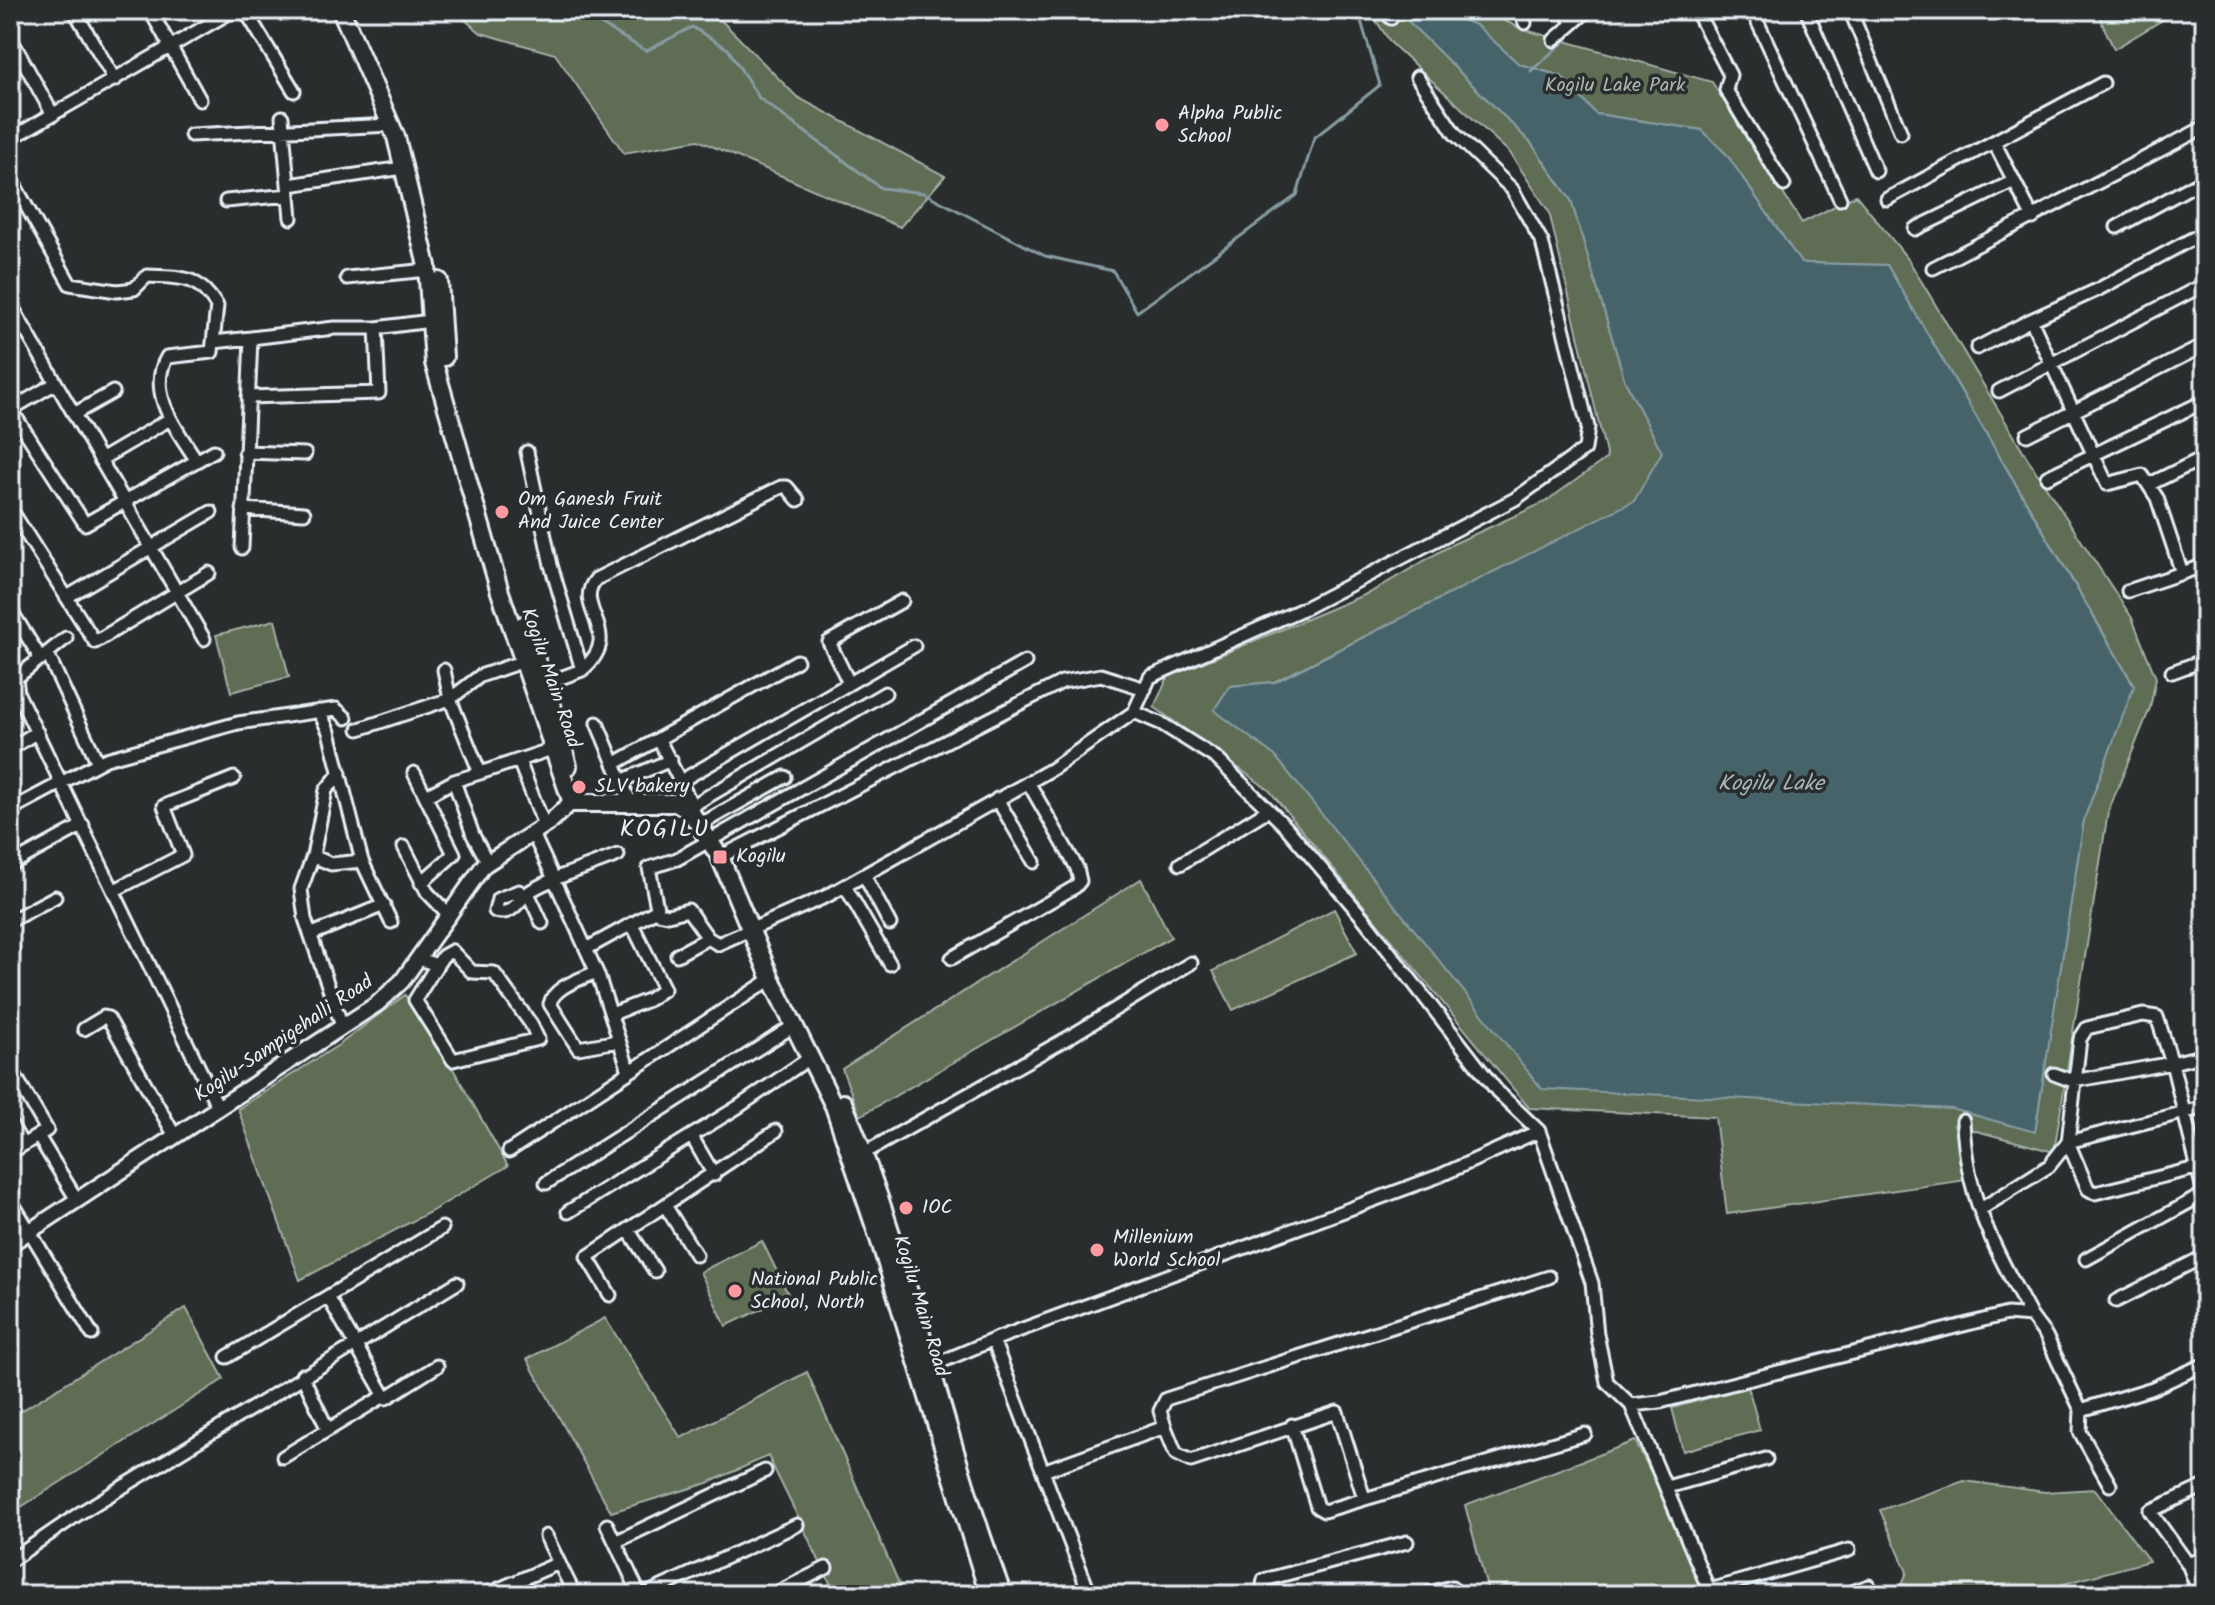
<svg xmlns="http://www.w3.org/2000/svg" width="2215" height="1605" font-family="Kalam,sans-serif">
  <rect width="100%" height="100%" fill="#2a2d2e"/>
  <filter id="ink" filterUnits="userSpaceOnUse"><feTurbulence type="fractalNoise" baseFrequency=".0125" numOctaves="2"/><feDisplacementMap in="SourceGraphic" scale="16" xChannelSelector="R" yChannelSelector="G"/><feConvolveMatrix kernelMatrix="1 2 1 2 8 2 1 2 1" color-interpolation-filters="sRGB"/></filter>
  <g filter="url(#ink)">
    <path fill="#5f6d55" stroke="#a4afa6" stroke-width="2" d="M453,10H711L797,97L945,176L900,227L698,140L624,153L555,54L481,33Z
      M1369,10H1397L1531,143L1571,200L1625,381L1662,452L1635,501L1274,682L1230,686L1214,710L1275,755L1952,1109L2035,1131L2084,819L2134,685L1887,265L1801,263L1727,155L1702,130L1596,114L1561,76L1519,64L1476,25L1434,10H1482L1522,29L1712,82L1802,223L1856,195L1908,259L2031,464L2132,618L2156,678L2150,708L2108,812L2054,1152L1954,1125L1967,1180L1727,1214L1715,1117L1529,1108L1269,790L1154,707L1168,677L1371,592L1453,544L1545,502L1607,458L1549,212L1510,153L1391,43Z
      M2096,10H2179L2114,49Z
      M275,620L289,677L231,692L216,635Z
      M1141,879L1171,937L860,1116L842,1069Z
      M1334,909L1357,953L1233,1010L1213,971Z
      M405,995L452,1067L508,1166L432,1211L300,1280L238,1109L340,1044Z
      M762,1241L789,1296L726,1326L700,1272Z
      M186,1308L224,1379L10,1514V1418Z
      M605,1318L681,1438L807,1372L904,1595H836L768,1456L708,1483L611,1512L527,1359Z
      M1748,1387L1760,1430L1683,1451L1672,1408Z
      M1635,1441L1672,1513L1703,1595H1489L1465,1505Z
      M1964,1481L2045,1492L2095,1489L2149,1561L2023,1595H1959L1902,1584L1907,1572L1880,1510Z"/>
    <path fill="#46646a" stroke="#879ca3" stroke-width="2" d="M1397,10H1434L1476,25L1519,64L1561,76L1596,114L1702,130L1727,155L1801,263L1887,265L2134,686L2084,819L2035,1132L1952,1109L1542,1089L1275,756L1214,710L1230,686L1275,682L1634,501L1662,452L1625,381L1571,200L1531,143Z"/>
    <g fill="none" stroke-linecap="round" stroke-linejoin="round">
      <path stroke="#879ca3" stroke-width="3" d="M577,10L646,51L692,27L728,49L759,98L881,188L924,193L1045,256L1113,271L1137,312L1297,195L1314,138L1380,85L1359,14L1362,10
        M1531,71L1567,39"/>
      <defs>
        <path id="minor" d="M74,10L115,80
          M150,10L200,100
          M245,10L294,91
          M1386,10L1391,18
          M1519,10L1525,23
          M1565,10L1571,21
          M1696,10L1730,75L1726,90L1784,185
          M1752,10L1840,199
          M1806,10L1876,171
          M1850,10L1901,133
          M10,37L53,115
          M1554,40L1588,10
          M282,117L291,218
          M191,135L391,125
          M10,139L234,10
          M1994,142L2033,218
          M10,177L70,284L117,291L134,289L147,276C183,278 196,274 217,306L212,352L167,357C146,393 178,431 197,461
          M289,185L403,168
          M1887,199L2103,83
          M226,201L289,195
          M2117,227L2205,179
          M1915,229L2014,181
          M2205,232L2097,290L2031,320L2107,484L2142,475L2157,498L2182,573L2205,565
          M1933,268L2205,127
          M347,278L428,270
          M10,303L56,383L10,410
          M214,342L251,338
          M1977,348L2031,320
          M56,383L204,639
          M1999,391L2205,284
          M248,397L379,393L376,328L438,320
          M10,408L85,524L214,451
          M74,414L113,392
          M2027,435L2205,345
          M245,452L305,454
          M527,452L551,565L582,670L544,684
          M100,460L170,419
          M2047,477L2205,401
          M2150,484L2205,457
          M10,508L95,642L209,573
          M243,509L304,513
          M242,548L251,338L334,328H376
          M2128,591L2182,573
          M67,597L211,512
          M10,609L41,659
          M66,638L16,678L18,694L218,1107
          M48,655L98,763
          M1025,662L677,859L649,868L658,913L668,915L688,910L708,938L718,944L827,896L1052,769L1134,712L1150,677L1305,608L1515,499L1585,449L1588,427L1542,242L1512,189L1455,134L1417,77
          M444,670L450,699
          M582,670C627,633 571,608 596,579L781,487H787L798,500
          M2172,672L2205,660
          M849,683L829,642L902,601
          M450,699L480,676L524,661
          M319,711L329,732L362,861
          M1134,712L1162,724L1216,758L1286,827L1364,919L1497,1091L1539,1131L1592,1283L1597,1334L1607,1382L1631,1405L1660,1402L2007,1314L2031,1316L2046,1336L2081,1410L2153,1388L2205,1364
          M597,723L628,797
          M359,729L450,699L480,773L552,749
          M659,740L689,799L684,806
          M10,749L37,732
          M519,761L544,825
          M614,764L797,661
          M340,773L326,790L313,856L301,889L305,919L342,1026
          M414,773L454,854L421,883
          M454,781L473,835L488,863
          M621,781L671,760
          M679,782L914,646
          M426,796L454,781L480,773
          M997,799L1034,862
          M688,808L885,693
          M10,810L106,759L238,723L336,709L346,718
          M701,824L785,777
          M533,834L554,879L618,855
          M404,847L427,892L450,916
          M313,856L331,864L362,861L391,922
          M720,857L1062,682L1101,675L1145,689
          M1180,864L1268,810
          M10,865L83,825
          M864,875L890,924
          M845,886L890,964
          M115,890L183,855L164,806L234,778
          M528,893L542,923
          M525,897L519,891L498,899L495,911C512,917 518,901 529,892C536,887 546,883 554,879L598,975L629,1071
          M10,921L55,897
          M312,934L384,905
          M10,946L12,949
          M586,949L657,910
          M677,955L708,938
          M952,958L1075,887L1080,881L1077,868L1028,782
          M419,959L437,965L443,956L452,951L472,972L494,973L531,1024L538,1039L453,1060L415,1000L437,965
          M596,972C581,979 553,987 550,1004L578,1048L618,1041
          M612,1014L648,1000L664,989L632,924
          M84,1029L104,1017L108,1018L175,1136
          M2205,1055L2172,1063L2157,1017L2143,1015L2087,1028L2080,1039L2068,1142L2205,1107
          M10,1067L47,1130L10,1153
          M2054,1074L2073,1081L2172,1063L2204,1194
          M1963,1121C1966,1200 1995,1248 2031,1316
          M10,1123L23,1145
          M38,1136L77,1200
          M692,1137L714,1175
          M2068,1142L2088,1189L2095,1193L2196,1168
          M509,1151L771,979
          M859,1156L1066,1039L1191,963
          M546,1183L795,1025
          M10,1199L92,1334
          M666,1207L696,1255
          M1981,1209L2049,1166L2068,1142
          M568,1212L738,1107L811,1057
          M629,1231L655,1271
          M2086,1259L2204,1194L2205,1197
          M610,1295L587,1257L776,1131
          M328,1297L386,1398L437,1366
          M2116,1301L2205,1256
          M993,1340L1439,1176L1539,1131
          M227,1357L442,1228
          M931,1366L993,1340L1090,1595
          M302,1375L328,1430
          M1631,1405L1711,1595
          M2081,1410L2080,1432L2110,1485
          M1292,1425L1317,1507L1324,1511L1585,1434
          M1165,1427L1176,1454L1191,1461L1337,1412L1364,1498
          M283,1457L384,1396
          M1043,1471L1165,1427L1160,1411L1166,1399L1549,1277
          M1667,1487L1766,1459
          M607,1525L640,1595
          M546,1536L559,1563
          M615,1542L765,1471
          M10,1561L80,1513L457,1283
          M2188,1564L2205,1557
          M1710,1590L1849,1550
          M485,1595L559,1563L575,1595
          M644,1595L797,1525
          M772,1595L826,1568
          M1261,1595L1264,1580L1407,1542
          M1421,1595L1452,1587L1454,1595
          M1843,1595L1869,1586
          M2200,1595L2188,1564L2150,1511L2205,1486"/>
        <path id="tertiary" d="M10,1244L377,1004L402,981L484,865L550,822L578,796"/>
        <path id="secondary" d="M341,10L396,137L427,266L434,363L500,592L572,803H675L688,808L720,857L771,979L834,1106L881,1245L989,1595
          M439,281L444,357
          M523,625L550,698L568,766
          M843,1103C911,1262 941,1434 1003,1595"/>
      </defs>
      <use href="#minor" stroke="#e8f1f8" stroke-width="17"/>
      <use href="#tertiary" stroke="#e8f1f8" stroke-width="20"/>
      <use href="#secondary" stroke="#e8f1f8" stroke-width="22"/>
      <use href="#minor" stroke="#2a2d2e" stroke-width="11"/>
      <use href="#tertiary" stroke="#2a2d2e" stroke-width="14"/>
      <use href="#secondary" stroke="#2a2d2e" stroke-width="16"/>
    </g>
  </g>
  <g fill="#ff9aa2" stroke="#2a2d2e" stroke-width="3">
    <circle cx="1162" cy="125" r="8"/>
    <circle cx="502" cy="512" r="8"/>
    <circle cx="579" cy="787" r="8"/>
    <rect x="712" y="849" width="16" height="16" rx="4"/>
    <circle cx="906" cy="1208" r="8"/>
    <circle cx="1097" cy="1250" r="8"/>
    <circle cx="735" cy="1291" r="8"/>
  </g>
  <g text-anchor="middle" dominant-baseline="central" stroke-width="7" stroke-linejoin="round" paint-order="stroke">
    <g font-size="20" fill="#aab6af" stroke="#2a2d2e">
      <text x="1615" y="86">Kogilu Lake Park</text>
    </g>
    <g font-size="20" fill="#e8f1f8" stroke="#2a2d2e" text-anchor="start">
      <text x="1178" y="114">Alpha Public<tspan x="1178" dy="23">School</tspan></text>
      <text x="518" y="500">Om Ganesh Fruit<tspan x="518" dy="23">And Juice Center</tspan></text>
      <text x="595" y="787">SLV bakery</text>
      <text x="736" y="857">Kogilu</text>
      <text x="922" y="1208">IOC</text>
      <text x="1113" y="1238">Millenium<tspan x="1113" dy="23">World School</tspan></text>
      <text x="751" y="1280">National Public<tspan x="751" dy="23">School, North</tspan></text>
    </g>
    <g font-size="20" fill="#e8f1f8" stroke="#2a2d2e">
      <text transform="translate(550 678) rotate(71)">Kogilu Main Road</text>
      <text transform="translate(284 1039) rotate(-34)">Kogilu-Sampigehalli Road</text>
      <text transform="translate(920 1306) rotate(73)">Kogilu Main Road</text>
    </g>
    <g font-size="22" font-style="italic" fill="#a7b9bf" stroke="#2a2d2e">
      <text x="1771" y="784">Kogilu Lake</text>
    </g>
    <g font-size="24" letter-spacing="2" fill="#e8f1f8" stroke="#2a2d2e">
      <text x="665" y="829">KOGILU</text>
    </g>
  </g>
  <rect width="2215" height="1605" fill="none" stroke="#2a2d2e" stroke-width="40"/>
  <rect x="20" y="20" width="2175" height="1565" fill="none" stroke="#e8f1f8" stroke-width="3" filter="url(#ink)"/>
</svg>
